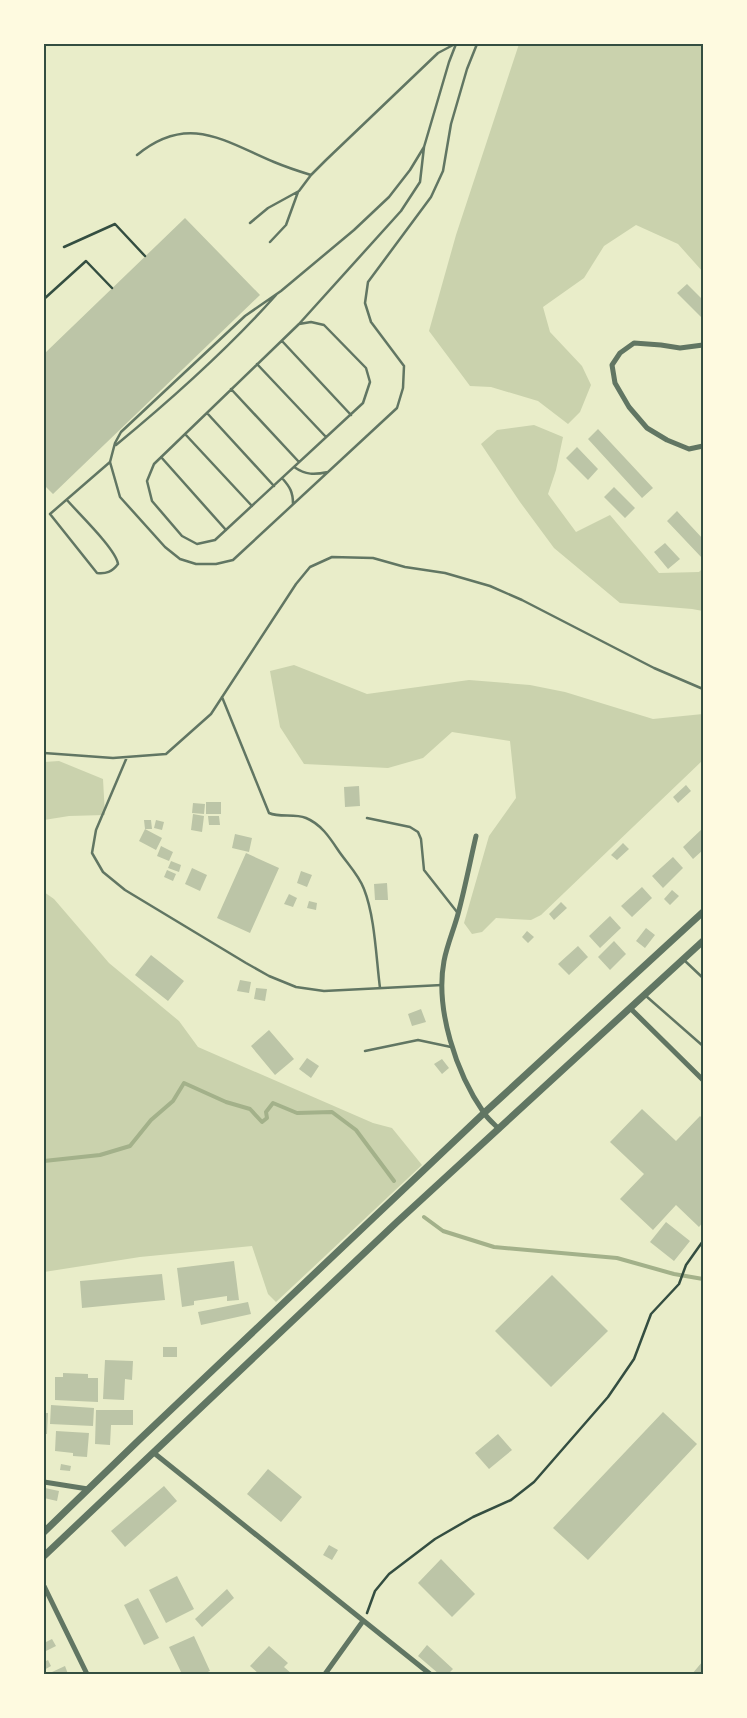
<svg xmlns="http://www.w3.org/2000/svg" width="747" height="1718" font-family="'Work Sans',sans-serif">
  <rect width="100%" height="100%" fill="#e9edc9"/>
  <path fill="#cad2ad" d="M519,44H703V272L678,244L636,225L604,246L584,278L543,307L550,332L582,366L591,385L580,412L568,424L538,401L491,387L470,386L429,331L456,235Z
    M534,425L563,437L556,470L548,494L576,532L610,515L659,573L699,572L703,568V611L692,609L620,603L554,548L520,502L481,444L497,430Z
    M294,665L367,694L469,680L530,685L565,692L653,719L703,714V760L541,915L531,920L496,918L482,932L472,934L464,923L489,836L516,798L510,741L452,732L423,758L388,768L304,764L280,727L270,671Z
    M59,761L103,779L105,815L69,816L44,820V762Z
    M44,892L54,899L109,963L179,1021L198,1047L373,1123L392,1128L422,1165L276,1302L268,1294L252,1246L140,1257L44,1272Z"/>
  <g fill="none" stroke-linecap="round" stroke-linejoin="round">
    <path stroke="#a3b18a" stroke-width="4" d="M44,1161L100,1155L130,1146L151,1120L173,1101L184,1083L226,1102L250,1109L262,1122L267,1118L266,1112L273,1103L297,1113L332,1112L356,1130L394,1181
      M424,1217L443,1231L494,1247L617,1258L674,1274L703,1279"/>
  </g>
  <path fill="#bcc5a7" d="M185,218L260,295L53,494L44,485V354Z
    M687,284L703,300V319L677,293Z
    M598,429L653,488L642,498L588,439Z
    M577,447L598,469L588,480L566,458Z
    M614,487L635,508L625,518L604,497Z
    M677,511L703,539V556L702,558L667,521Z
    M665,543L680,559L668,569L654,552Z
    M686,785L691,791L678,803L673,797Z
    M359,786L360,806L345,807L344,787Z
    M206,802H221V814H206Z
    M193,803L205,804L204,814L192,813Z
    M193,814L204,816L202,832L191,830Z
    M208,816H219L220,825H209Z
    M144,820H151L152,829H145Z
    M156,820L164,822L162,830L154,828Z
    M703,828V850L693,859L683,847Z
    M145,829L162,838L156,850L139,841Z
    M235,834L252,838L249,852L232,848Z
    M623,843L629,849L617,860L611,855Z
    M161,846L173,852L169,861L157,856Z
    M246,853L279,868L250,933L217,918Z
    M673,857L683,868L663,888L652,876Z
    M171,861L181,865L179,872L168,868Z
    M192,868L207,875L200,891L185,884Z
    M167,870L176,874L173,881L164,877Z
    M301,871L312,875L307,887L297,883Z
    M387,883L388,900H375L374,884Z
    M642,887L652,898L632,917L621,906Z
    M672,890L679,896L670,905L664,899Z
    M289,894L297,898L293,907L284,904Z
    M309,901L317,903L316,910L307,908Z
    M561,902L567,908L554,920L549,914Z
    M610,916L621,928L600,948L589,936Z
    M646,928L655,935L645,948L636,941Z
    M527,931L534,937L528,943L522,937Z
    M614,941L626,954L610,970L598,957Z
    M578,946L588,957L569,975L558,964Z
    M151,955L184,981L168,1001L135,975Z
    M240,980L251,982L249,993L237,991Z
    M256,988L267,989L265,1001L254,999Z
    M421,1009L426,1022L412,1026L408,1014Z
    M269,1030L294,1059L275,1075L251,1046Z
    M307,1058L319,1066L311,1078L299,1069Z
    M442,1059L449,1068L442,1074L434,1064Z
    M642,1109L676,1141L700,1116L703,1119V1222L699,1227L676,1205L653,1230L620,1199L644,1174L610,1142Z
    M666,1222L690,1241L674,1261L650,1242Z
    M234,1261L239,1300L227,1301V1296L194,1301V1305L182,1307L177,1268Z
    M162,1274L165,1300L82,1308L80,1281Z
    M552,1275L608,1331L551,1387L495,1331Z
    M248,1302L251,1314L201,1325L198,1312Z
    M163,1347H177V1357H163Z
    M105,1360L133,1361L132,1380L125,1379L124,1400L103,1399Z
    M63,1373L88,1374V1378H98V1402L55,1400V1377H63Z
    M51,1405L94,1408L93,1426L50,1424Z
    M96,1410H133V1425H111L110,1445L95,1444Z
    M663,1412L697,1444L588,1560L553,1528Z
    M44,1413H48L47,1434H44Z
    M56,1431L89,1433L87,1457L73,1456V1453L55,1451Z
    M498,1434L512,1450L489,1469L475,1453Z
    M61,1464L71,1466L70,1471L60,1470Z
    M268,1469L302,1497L281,1522L247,1494Z
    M164,1486L177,1501L125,1547L111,1531Z
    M45,1488L59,1491L57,1501L44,1498Z
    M329,1545L338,1550L332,1560L323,1555Z
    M441,1559L475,1594L452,1617L418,1583Z
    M177,1576L194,1609L166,1623L149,1590Z
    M227,1589L234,1598L202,1627L195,1619Z
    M138,1598L159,1638L144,1645L124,1605Z
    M194,1636L210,1671L203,1674H182L169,1647Z
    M52,1639L56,1646L46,1651L44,1643Z
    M427,1645L453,1669L448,1674H439L418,1656Z
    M269,1646L288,1663L284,1667L292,1674H259L250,1666Z
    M48,1660L51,1666L44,1670V1662Z
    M703,1661V1674H692Z
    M65,1666L68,1674H53L52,1672Z"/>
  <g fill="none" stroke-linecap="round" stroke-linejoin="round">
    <path stroke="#344e41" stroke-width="2.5" d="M64,247L115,224L145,256
      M44,299L86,261L112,288
      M367,1613L375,1591L389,1574L435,1539L473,1517L511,1500L534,1482L608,1397L634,1359L651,1314L679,1284L686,1265L703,1241"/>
    <path stroke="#617663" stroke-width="2.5" d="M424,147L410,170L389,197L354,230L281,291L245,316L121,432L115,443L110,462L120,497L165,547L180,559L196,564H216L233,560L397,408L403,388L404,366L371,322L365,303L368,282L431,197L443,171L451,124L467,69L477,44
      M137,155C188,113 224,141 274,162C286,167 298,171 311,175
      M250,223L268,208L299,191L311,175L326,160L438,53L455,44
      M270,242L286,225L298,192
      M299,324L311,322L324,325L366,368L370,382L363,403L215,540L197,544L182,536L152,501L147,481L154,464L299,324L401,211L420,182L424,147L449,62L456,44
      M282,341L351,415
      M257,364L326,437
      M231,389L299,462
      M207,413L274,486
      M185,434L252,506
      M116,445C173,398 227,350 276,295
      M161,457L226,530
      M294,467C306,475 314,475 328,472
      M282,478C290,487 293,492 293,504
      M67,500C78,513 116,549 118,564C112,572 106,574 97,573L50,514L110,462
      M222,697L269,813C280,818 294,813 306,818C321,824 330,838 338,850C346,862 359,875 364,889C375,917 376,957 380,988
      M44,753L113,758L166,754L211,714L296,584L310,567L332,557L373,558L405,567L445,573L490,586L522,600L654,668L703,689
      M127,757L96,830L92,853L103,872L125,890L246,963L269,976L296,987L324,991L442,985
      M367,818L410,827L418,832L421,839L424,870L457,912
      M684,960L703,978
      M646,996L703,1046
      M365,1051L418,1040L451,1047"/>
    <path stroke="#617663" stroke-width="5" d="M703,345L680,348L661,345L634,343L620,353L612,365L615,383L629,407L647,428L667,440L689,449L703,446
      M476,836C470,862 465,888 458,914C454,929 447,945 444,961C435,1009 456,1073 484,1113C488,1119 494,1124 499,1129
      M630,1008L703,1080
      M154,1453L430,1674
      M44,1482L88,1489
      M44,1586L87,1674
      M325,1674L363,1621"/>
    <path stroke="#617663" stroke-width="7" d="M44,1532L139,1440L484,1113L703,912
      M44,1556L397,1222L703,941"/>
  </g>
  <rect width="747" height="1718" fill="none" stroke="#fefae0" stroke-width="90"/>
  <rect x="45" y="45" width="657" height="1628" fill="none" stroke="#344e41" stroke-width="2"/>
</svg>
